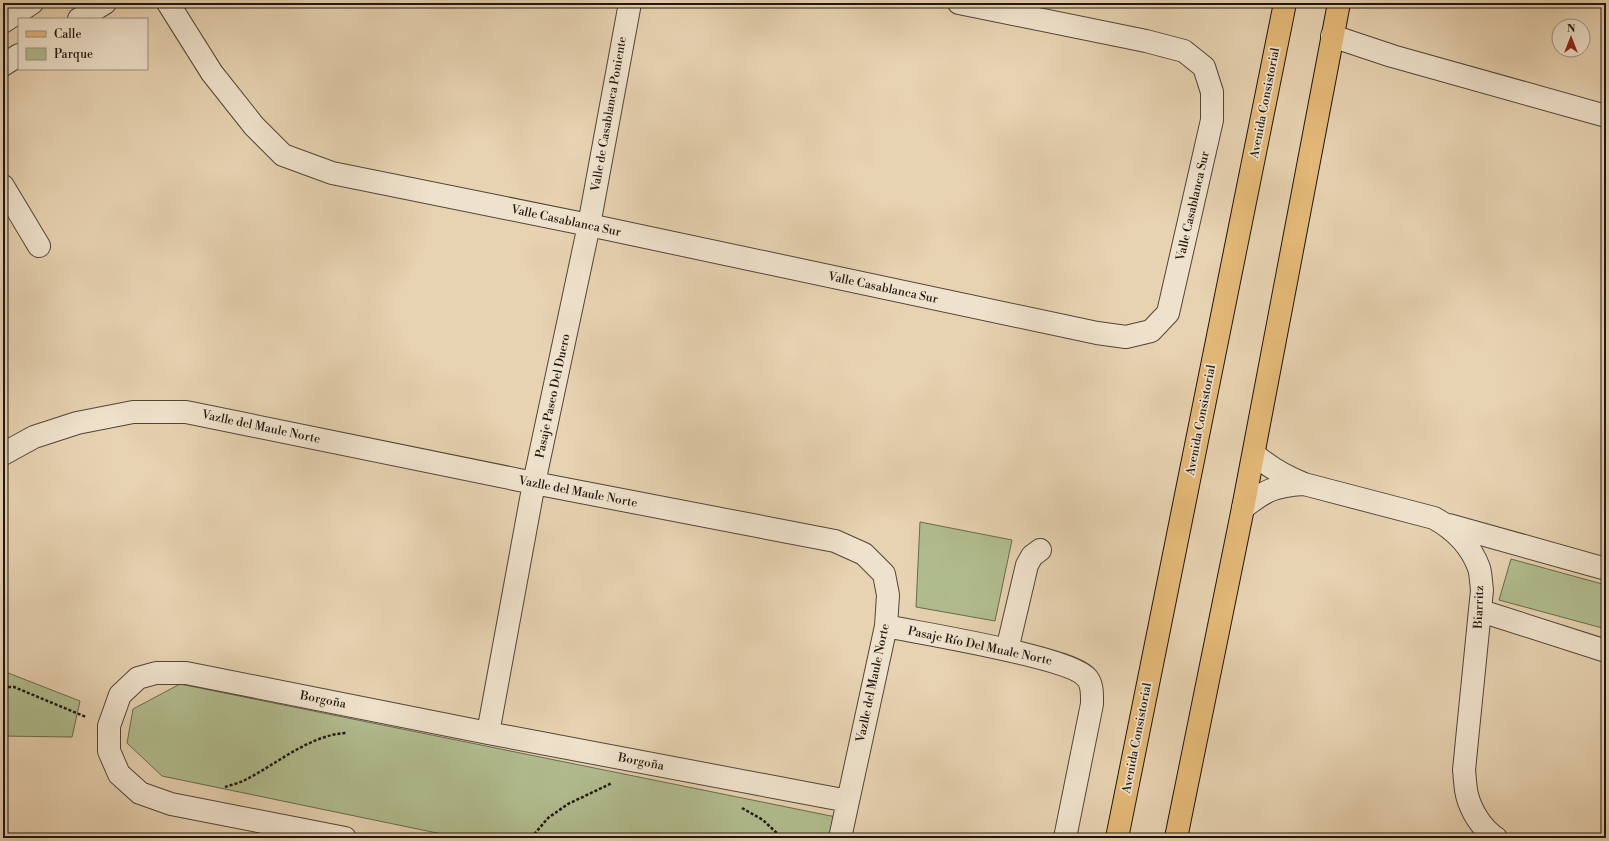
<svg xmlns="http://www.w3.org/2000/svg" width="1609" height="841" font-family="'Libre Bodoni',serif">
  <rect width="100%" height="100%" fill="#e7d2b1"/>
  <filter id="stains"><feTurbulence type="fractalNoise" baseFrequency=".005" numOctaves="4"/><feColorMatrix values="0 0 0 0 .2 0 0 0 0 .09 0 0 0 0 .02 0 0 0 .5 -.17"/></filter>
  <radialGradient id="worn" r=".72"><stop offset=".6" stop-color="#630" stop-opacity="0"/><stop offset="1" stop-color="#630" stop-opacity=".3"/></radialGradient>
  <path fill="#b1bd8f" stroke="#686a4f" d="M920,522L1012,540L995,621L916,607Z
    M1511,559L1606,585V629L1499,600Z
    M3,671L80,701L72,737L3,736Z
    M180,684L836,817L832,838H461L162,776L127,743L133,709Z"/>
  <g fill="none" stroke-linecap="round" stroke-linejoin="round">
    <defs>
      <path id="minor" d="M168,3L212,73L254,126L283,155L332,173L589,225L1097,333L1126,337L1151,331L1168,313L1212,120V92L1204,67L1184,51L1146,41L959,3
        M79,19L105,3
        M3,22L32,3
        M1332,36L1392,56L1606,116
        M3,65L19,55
        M3,186L39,246
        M3,454L34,437L77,423L133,412H186L534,483L835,541L864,554L884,574L888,595L886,626L840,838
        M1254,454C1270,468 1284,476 1304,484L1434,518C1454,529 1471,546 1479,568C1481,575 1481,583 1482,590L1464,770C1465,778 1465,787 1467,795C1471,811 1482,829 1496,838
        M1243,508C1266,490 1274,486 1303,484
        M1449,525L1606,569
        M1481,611L1606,651
        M886,626C919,633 1071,657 1087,678C1093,685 1092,696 1092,704L1065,838
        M1007,650L1027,565L1032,556L1040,550
        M488,733L534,483L589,225L630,3
        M345,838L171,804L140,793L119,774L109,751V726L120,695L138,678L156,673H186L488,733L848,801"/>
      <path id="major" d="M1117,838L1285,3
        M1176,838L1243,508L1339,3"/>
    </defs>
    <use href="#minor" stroke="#524538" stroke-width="24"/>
    <use href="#major" stroke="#20160f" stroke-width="24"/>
    <path stroke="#20160f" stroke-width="2.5" stroke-dasharray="3 2" stroke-linecap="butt" d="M3,687H14L86,717
      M225,787C231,785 239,783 245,780C277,764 311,734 347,733
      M742,808L763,820L782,838
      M531,838L548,818L568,804L612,783"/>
    <use href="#minor" stroke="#efe2cc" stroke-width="22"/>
    <use href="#major" stroke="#e4b978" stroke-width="22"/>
  </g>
  <g text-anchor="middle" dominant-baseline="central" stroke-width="3.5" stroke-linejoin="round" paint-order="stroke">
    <g font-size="12" fill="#20160f" stroke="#efe2cc">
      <text transform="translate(1265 103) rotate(-79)">Avenida Consistorial</text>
      <text transform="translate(609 114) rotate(-80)">Valle de Casablanca Poniente</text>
      <text transform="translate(1193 206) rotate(-77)">Valle Casablanca Sur</text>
      <text transform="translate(566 221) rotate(12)">Valle Casablanca Sur</text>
      <text transform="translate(883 288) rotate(12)">Valle Casablanca Sur</text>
      <text transform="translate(553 396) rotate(-78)">Pasaje Paseo Del Duero</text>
      <text transform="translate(1201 420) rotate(-79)">Avenida Consistorial</text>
      <text transform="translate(261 427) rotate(12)">Vazlle del Maule Norte</text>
      <text transform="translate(578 492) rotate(11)">Vazlle del Maule Norte</text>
      <text transform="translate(1479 607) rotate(-88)">Biarritz</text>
      <text transform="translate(980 646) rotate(12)">Pasaje Río Del Muale Norte</text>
      <text transform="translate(873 683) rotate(-78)">Vazlle del Maule Norte</text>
      <text transform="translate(323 700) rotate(11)">Borgoña</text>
      <text transform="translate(1137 738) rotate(-79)">Avenida Consistorial</text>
      <text transform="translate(641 762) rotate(11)">Borgoña</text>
    </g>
  </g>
  <rect width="1609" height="841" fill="none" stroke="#e7d2b1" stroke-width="16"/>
  <rect x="4" y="4" width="1601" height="833" fill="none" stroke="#20160f" stroke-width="2"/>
  <rect x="8" y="8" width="1593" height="825" fill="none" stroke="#20160f"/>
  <rect x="18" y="18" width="130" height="52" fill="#efe2cc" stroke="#9c9080"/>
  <rect x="26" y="31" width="20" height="6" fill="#e4b978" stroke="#9c9080"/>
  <text x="54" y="38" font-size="12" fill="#20160f">Calle</text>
  <rect x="26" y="48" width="20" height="12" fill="#b1bd8f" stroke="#9c9080"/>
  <text x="54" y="58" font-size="12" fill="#20160f">Parque</text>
  <g transform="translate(1571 38)"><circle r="19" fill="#efe2cc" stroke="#9c9080"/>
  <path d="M0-3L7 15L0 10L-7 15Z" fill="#8f2418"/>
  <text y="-6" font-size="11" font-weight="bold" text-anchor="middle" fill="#20160f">N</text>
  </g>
  <rect width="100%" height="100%" filter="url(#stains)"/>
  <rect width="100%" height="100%" fill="url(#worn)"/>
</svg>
